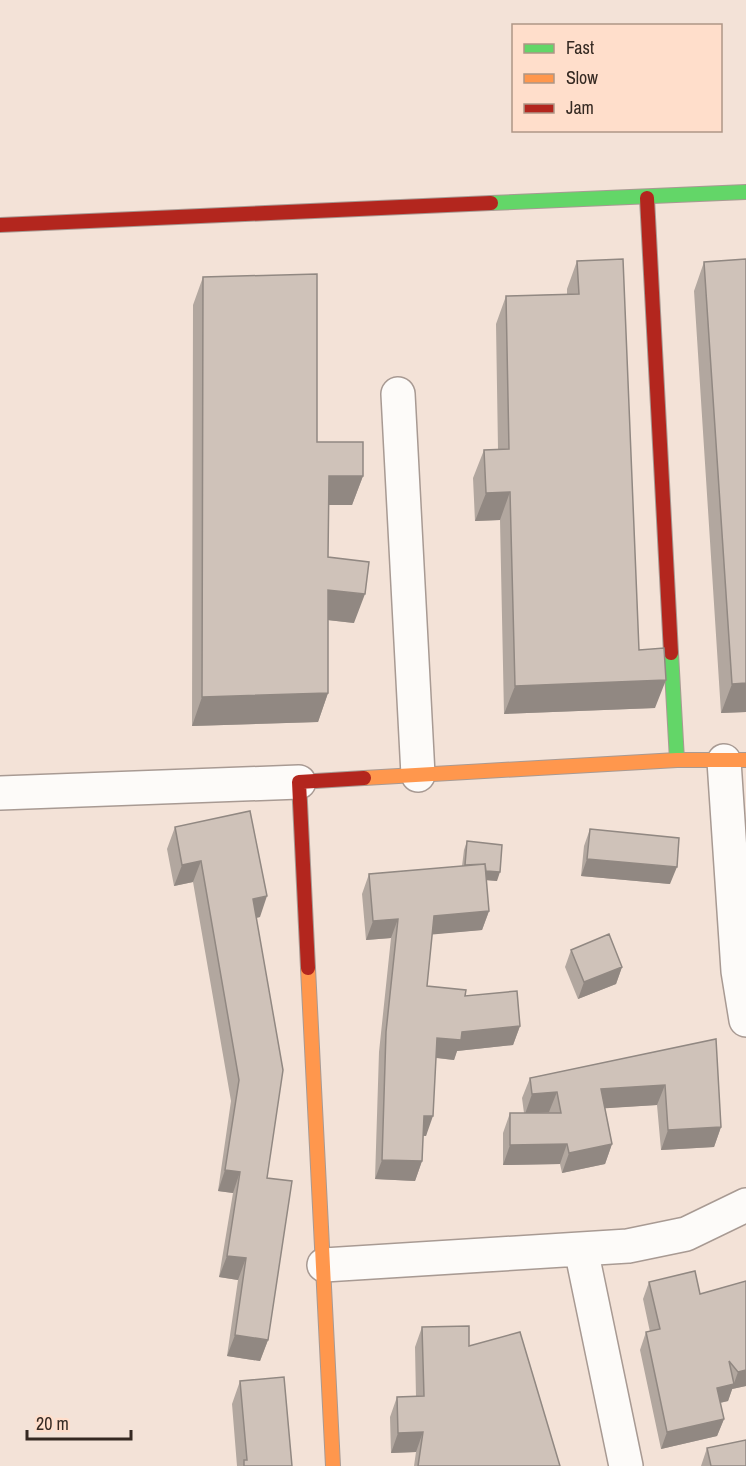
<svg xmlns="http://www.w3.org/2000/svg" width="746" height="1466" font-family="'Archivo Narrow',sans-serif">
  <rect width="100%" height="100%" fill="#f3e2d7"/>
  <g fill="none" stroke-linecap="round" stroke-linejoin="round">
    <defs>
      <path id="street" d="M398,394L418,775
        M724,761L738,971L746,1020
        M0,793L299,782
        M581,1249L626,1466
        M324,1265L628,1246L686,1234L746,1205"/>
      <path id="fast" d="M491,203L746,192
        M671,653L677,760"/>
      <path id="slow" d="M364,778L677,760H746
        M308,968L333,1466"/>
      <path id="jam" d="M647,198L671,653
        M0,225L491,203
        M308,968L299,782L364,778"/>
    </defs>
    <use href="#street" stroke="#a89a93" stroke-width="36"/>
    <use href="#fast" stroke="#a89a93" stroke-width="16"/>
    <use href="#slow" stroke="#a89a93" stroke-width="16"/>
    <use href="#jam" stroke="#a89a93" stroke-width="16"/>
    <use href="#street" stroke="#fdfbf9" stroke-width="33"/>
    <use href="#fast" stroke="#63d668" stroke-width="14"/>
    <use href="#slow" stroke="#ff974d" stroke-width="14"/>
    <use href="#jam" stroke="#b3261e" stroke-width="14"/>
  </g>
  <path fill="#b2a79f" d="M746,259V712L721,713L694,291L704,262Z
    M577,261L639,650L655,708L504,714L500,520L475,521L473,478L484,450L498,449L496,324L506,296L567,294V289Z
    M203,277L317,442L363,476L352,505H328V557L354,623L328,620V693L318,722L192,726L193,305Z
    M175,827L260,917L256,918L267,1178L268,1340L260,1361L227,1356L238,1280L219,1277L233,1193L218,1191L231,1101L193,882L174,886L167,849Z
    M590,829L670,884L581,876L584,846Z
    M467,841L497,881L486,880L489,911L482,930L432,934L427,986L465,996L520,1026L513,1045L457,1051L454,1060L436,1058L426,1136H423L422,1161L415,1181L375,1179L379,1052L391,938L366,940L362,894L369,874L462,866L464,850Z
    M571,950L622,967L616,984L578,999L565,967Z
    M716,1039L721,1127L714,1147L661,1150L657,1105L605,1108L612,1144L605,1164L562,1173L560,1164L503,1165V1133L510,1113H524L522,1098L530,1078Z
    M746,1281V1386L732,1389L728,1401L720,1403L724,1419L717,1436L661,1449L640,1350L646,1332H650L643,1299L649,1282L700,1294Z
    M422,1327L469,1346L560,1466H414L416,1452L391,1453L390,1417L397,1397H416L415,1347Z
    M240,1381L292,1466H237L232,1404Z
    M707,1448L746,1466H701Z"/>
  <path fill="#918882" d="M329,476H363L352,505H318Z
    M510,492L500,520L475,521L486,493Z
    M328,590L365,594L354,623L318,619Z
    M666,680L655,708L504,714L515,686Z
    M746,683V712L721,713L732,684Z
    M328,693L318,722L192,726L202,697Z
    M587,859L677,867L670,884L581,876Z
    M201,861L193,882L174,886L182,865Z
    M464,869L500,872L497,881L461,878Z
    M267,896L260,917L245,920L253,899Z
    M489,911L482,930L427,935L434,916Z
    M398,919L391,938L366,940L373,921Z
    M622,967L616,984L578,999L584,982Z
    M520,1026L513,1045L457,1051L454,1060L430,1057L437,1038L462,1032Z
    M665,1085L657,1105L594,1109L601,1089Z
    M557,1092L549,1112L525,1114L532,1094Z
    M424,1116H433L426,1136L417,1135Z
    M721,1127L714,1147L661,1150L668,1130Z
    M567,1144L560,1164L503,1165L510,1145Z
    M612,1144L605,1164L562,1173L569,1153Z
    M382,1160L422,1161L415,1181L375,1179Z
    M225,1170L240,1172L233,1193L218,1191Z
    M227,1256L246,1258L238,1280L219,1277Z
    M235,1335L268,1340L260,1361L227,1356Z
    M746,1370V1386L732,1389L738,1372Z
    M734,1384L728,1401L710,1405L717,1388Z
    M724,1419L717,1436L661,1449L667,1432Z
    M423,1432L416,1452L391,1453L398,1433Z"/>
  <path fill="#cfc2b9" stroke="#918882" stroke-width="1.5" d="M623,259L639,650L664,648L666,680L515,686L510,492L486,493L484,450L509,449L506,296L579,294L577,261Z
    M746,259V683L732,684L704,262Z
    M317,274V442H363V476H329L328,557L369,562L365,594L328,590V693L202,697L203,277Z
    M250,811L267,896L253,899L283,1070L267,1178L292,1181L268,1340L235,1335L246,1258L227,1256L240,1172L225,1170L239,1080L201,861L182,865L175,827Z
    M590,829L679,838L677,867L587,859Z
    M467,841L502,845L500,872L486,871L485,864L465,865Z
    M485,864L489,911L434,916L427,986L466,990L465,996L517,991L520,1026L462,1032L461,1040L437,1038L433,1116H424L422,1161L382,1160L386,1032L398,919L373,921L369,874Z
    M609,934L622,967L584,982L571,950Z
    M716,1039L721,1127L668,1130L665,1085L601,1089L612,1144L569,1153L567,1144L510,1145V1113H561L557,1092L532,1094L530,1078Z
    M695,1271L700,1294L746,1281V1370L738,1372L729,1361L734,1384L717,1388L724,1419L667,1432L646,1332L660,1329L649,1282Z
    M469,1326V1346L520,1332L560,1466H418L423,1432L398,1433L397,1397L424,1396L422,1327Z
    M284,1377L292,1466H244V1460H247L240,1381Z
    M746,1440V1466H711L707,1448Z"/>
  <rect x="512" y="24" width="210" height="108" fill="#ffdecb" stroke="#ae9687" stroke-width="1.5"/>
  <rect x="524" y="44" width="30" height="9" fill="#63d668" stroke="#ae9687" stroke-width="1.5"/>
  <text x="566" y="54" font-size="18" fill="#352922">Fast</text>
  <rect x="524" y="74" width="30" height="9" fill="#ff974d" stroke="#ae9687" stroke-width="1.5"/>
  <text x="566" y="84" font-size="18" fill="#352922">Slow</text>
  <rect x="524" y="104" width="30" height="9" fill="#b3261e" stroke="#ae9687" stroke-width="1.5"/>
  <text x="566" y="114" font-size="18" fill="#352922">Jam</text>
  <path d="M27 1430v9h104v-9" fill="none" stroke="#352922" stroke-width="3"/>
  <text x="36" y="1430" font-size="18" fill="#352922" stroke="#ffdecb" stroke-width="4.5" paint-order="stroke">20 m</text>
</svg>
